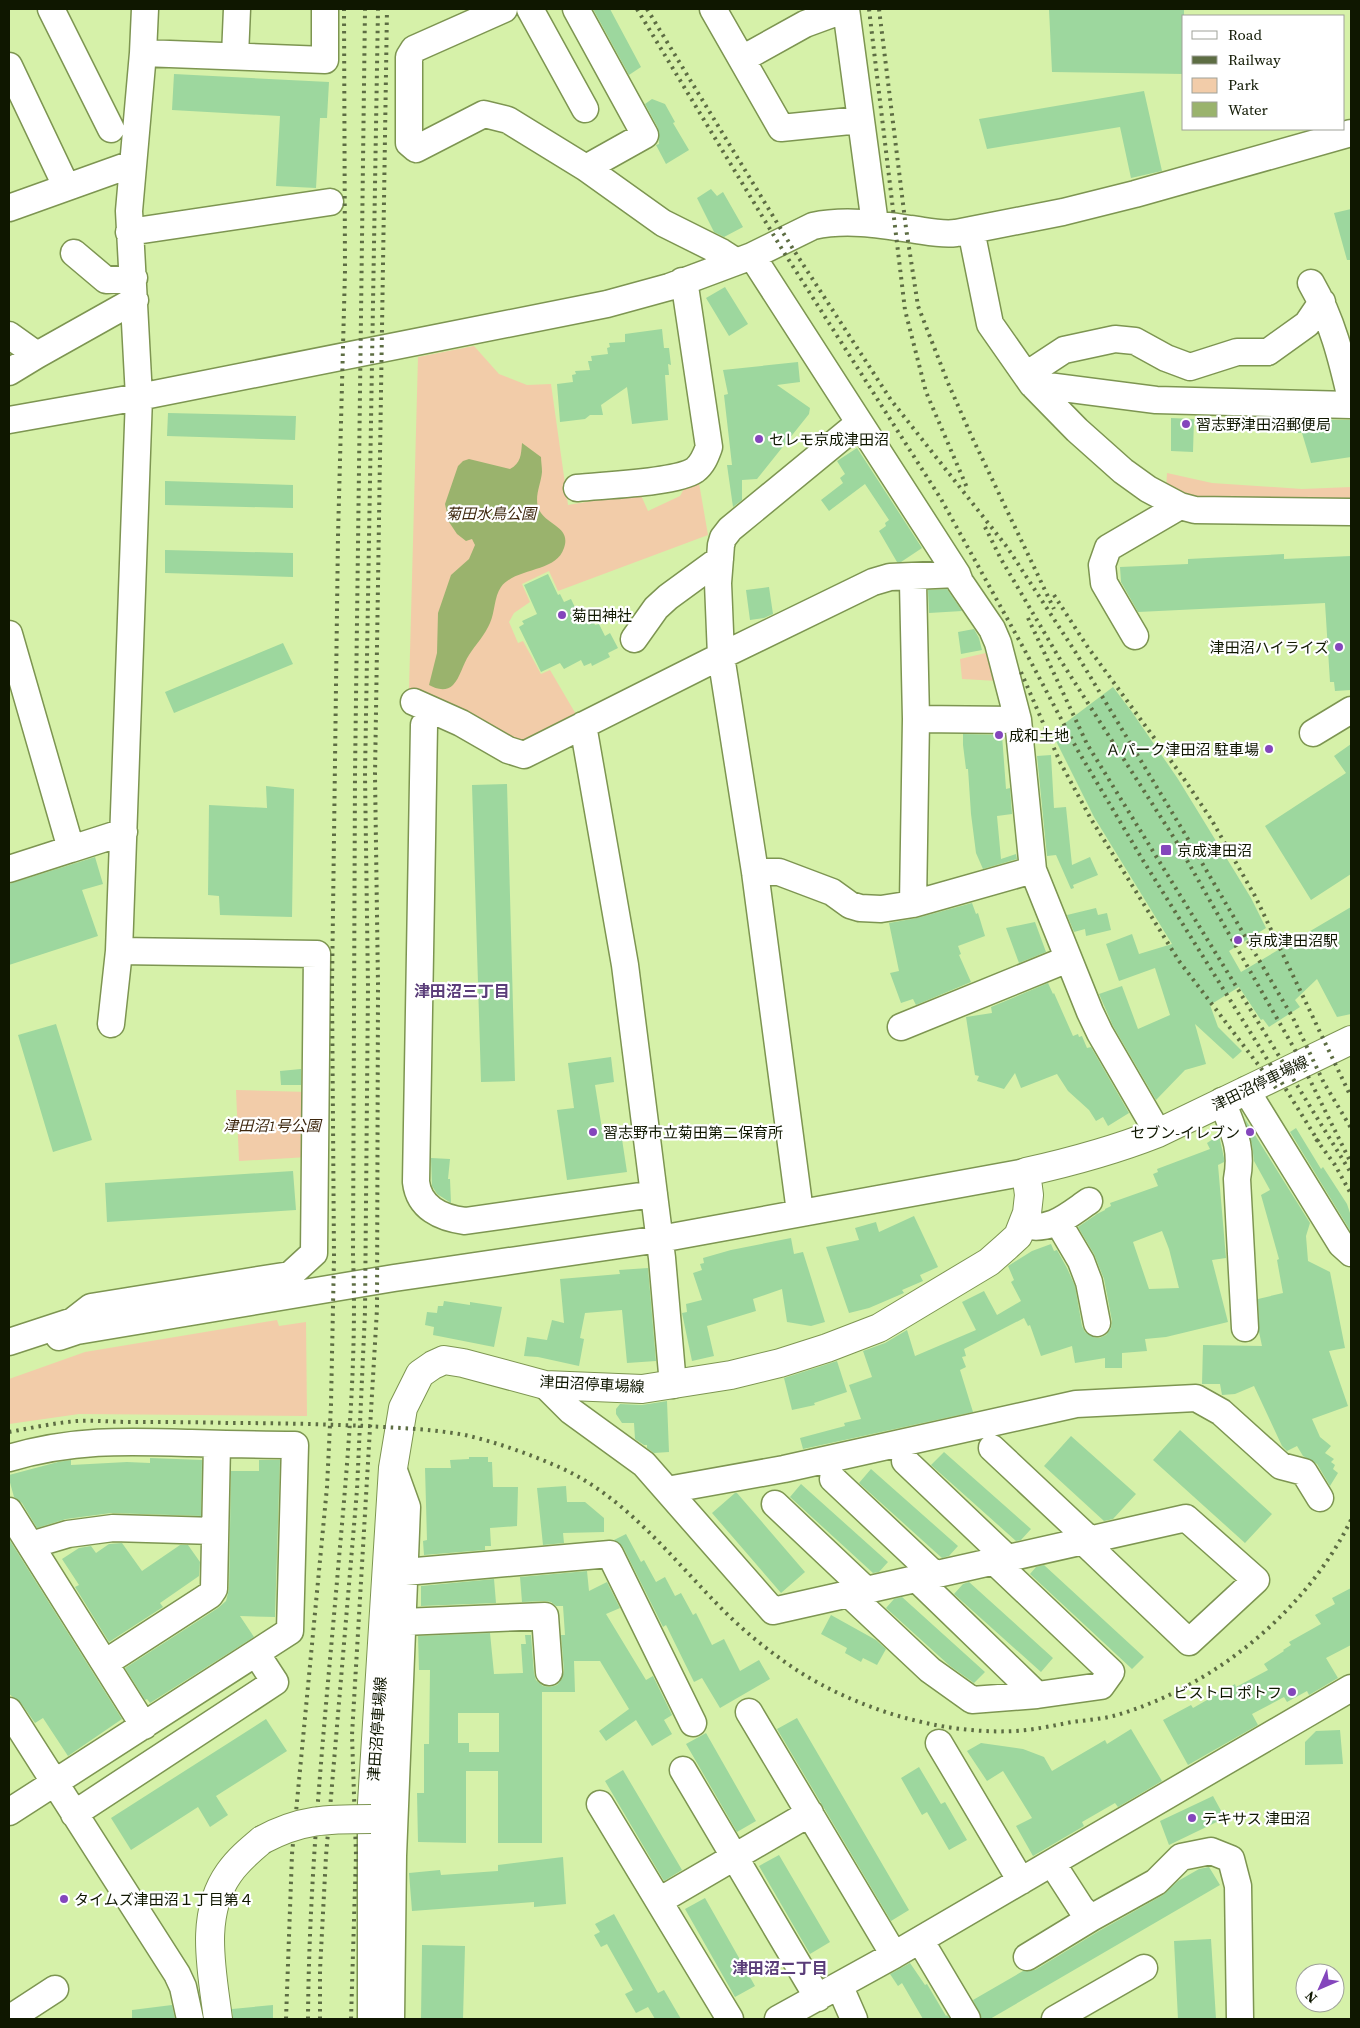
<svg xmlns="http://www.w3.org/2000/svg" width="1360" height="2028" font-family="'Source Serif 4','Noto Sans JP',serif">
  <rect width="100%" height="100%" fill="#d6f1a9"/>
  <path fill="#f2cca9" d="M474,346L499,374L527,385L551,384L568,505L640,493L648,511L680,496L686,485L699,483L708,535L558,591L549,571L522,584L530,602L514,613L509,622L518,643L523,641L541,674L550,670L577,716L530,741L509,745L462,712L409,689L418,357Z
    M1167,473L1212,483L1302,489L1351,487V508L1198,505L1166,490Z
    M990,652L998,681L962,679L960,659Z
    M236,1090L308,1092V1157L239,1161Z
    M277,1320L279,1326L306,1322L307,1416L79,1414L9,1424V1379L85,1352Z"/>
  <path fill="#9ab36d" d="M522,443L541,457C541,461 542,467 542,472C541,485 532,500 541,513C549,525 571,528 564,548C556,573 516,567 501,587C494,597 495,612 490,623C485,635 476,644 469,655C463,664 460,678 453,685C446,692 436,689 429,685L437,653L438,613L451,575L469,559L475,545L472,539L466,541L457,534L449,522L445,504L458,466L463,461L469,459L510,469C521,463 521,455 522,443Z"/>
  <path fill="#9dd79e" fill-rule="evenodd" d="M593,9H610L641,67L629,75Z
    M1049,9H1184V74L1052,72Z
    M174,74L329,82L327,118H320L316,188L276,186L280,116L172,110Z
    M1144,91L1162,171L1131,178L1120,127L987,149L979,119Z
    M652,99L665,104L675,122L673,123L689,150L666,164L656,145L659,144L658,128L645,104Z
    M711,189L717,196L723,192L743,227L724,237L714,232L697,198Z
    M1351,209V260H1347L1334,213Z
    M725,287L748,324L729,336L706,298Z
    M662,329L664,348H669L671,365L668,364L669,375H665L668,420L632,424L627,387L601,405L603,415H590L585,419L560,422L557,384L573,382L572,375L576,374L575,371L590,370L588,361H592L591,356L608,354L607,348L610,347L609,343L625,342V334Z
    M798,362L800,382L777,385L810,408L809,414L757,479L742,480V500L733,507L727,465H732L724,395L728,394L723,370Z
    M168,413L296,416L295,440L167,436Z
    M1171,418L1194,419L1193,452L1171,451Z
    M1293,419L1351,420V457L1311,463L1302,433H1295Z
    M857,448L922,548L901,562H897L879,531L886,526L885,523L889,520L865,484L829,511L821,500L843,483L840,478L845,474L837,461Z
    M165,481L293,485V508L165,505Z
    M165,550L293,553V577L165,573Z
    M1284,554V559L1351,556V690L1335,691L1334,682H1330L1325,603L1138,612L1121,582L1120,567L1188,564V559Z
    M548,574L558,595L560,594L564,602L571,599L583,624L593,619L595,625L599,624L605,636L610,633L618,648L608,653L610,657L592,666L591,663L584,666L581,660L564,669L560,663L541,672L519,627L524,624L522,621L537,614L524,585Z
    M769,587L773,614L764,618L750,620L746,590Z
    M947,589L962,611L929,613L928,590Z
    M974,629L979,638L982,650L961,654L958,632Z
    M283,643L293,664L174,713L165,692Z
    M1113,687L1132,712L1178,779L1251,898L1266,928L1229,951L1241,972L1351,907V1014L1337,1017L1317,979L1295,1000L1300,1007L1269,1027L1263,1019L1261,1020L1239,987L1210,1005L1218,1027L1242,1051L1233,1059L1195,1024L1206,1064L1185,1070L1156,1100L1113,1026L1099,994L1122,986L1138,1029L1170,1015L1155,968L1119,981L1106,944L1132,934L1139,954L1172,944L1094,817L1052,733Z
    M963,734L1002,735L1006,789L1010,788L1012,814L997,816L1001,859L1016,854L1017,859L983,869L976,853L971,814L968,769H966L963,745Z
    M1351,744V874L1311,900L1265,826L1346,773L1334,756Z
    M1051,755L1054,808L1066,807L1072,865L1090,857L1098,875L1073,885L1074,888L1071,889L1056,855L1047,856L1037,756Z
    M507,784L515,1081L481,1082L472,785Z
    M266,786L294,789L292,917L220,915L219,896L208,895L209,805L267,808Z
    M95,857L103,884L82,890L98,936L9,965V884Z
    M972,903L976,914L978,913L985,936L958,946L961,954L959,955L971,982L916,1005L913,999L901,1003L890,973L899,971L889,923L917,918Z
    M1096,908L1098,915L1107,913L1111,930L1086,936L1085,929L1074,932L1067,915Z
    M1035,922L1046,952L1019,963L1006,928Z
    M1048,983L1053,994L1054,993L1073,1036L1078,1034L1079,1037L1082,1036L1087,1048L1091,1047L1129,1113L1108,1126L1103,1117L1096,1121L1089,1110L1068,1091L1057,1074L1021,1088L1015,1073L1004,1089L977,1081L979,1076L975,1075L966,1017L992,1013L991,1007Z
    M56,1024L92,1140L53,1152L18,1035Z
    M611,1057L614,1082L595,1085L602,1129L620,1126L627,1172L567,1180L557,1110L574,1108L568,1063Z
    M301,1069V1085H281L280,1071Z
    M1245,1119L1310,1223L1306,1236L1308,1261L1330,1272L1345,1348L1329,1351L1348,1406L1312,1419L1320,1437L1331,1446L1325,1453L1334,1459L1331,1462L1335,1465L1333,1469L1338,1473L1330,1486L1317,1464L1303,1456L1297,1446L1287,1451L1282,1446L1254,1386L1235,1394L1222,1395L1220,1384H1202L1203,1345L1262,1346L1259,1332L1258,1299L1283,1293L1277,1260L1279,1259L1261,1195L1270,1190L1254,1161L1252,1145Z
    M1296,1128L1321,1169L1323,1167L1347,1204L1351,1216V1232L1290,1132Z
    M1219,1135L1224,1158V1162L1218,1165L1226,1258L1212,1260L1228,1322L1166,1337L1145,1339L1147,1351L1122,1353V1368H1105V1358L1075,1363L1072,1346L1041,1356L1030,1325L1028,1326L1024,1318L964,1349L966,1356L962,1357L966,1367L960,1370L973,1412L803,1449L800,1438L845,1426L844,1423L861,1419L849,1385L872,1377L863,1351L885,1343L907,1330L915,1356L976,1330L962,1302L984,1291L997,1315L1021,1301L1011,1282L1014,1280L1008,1266L1032,1251L1051,1244L1054,1251L1057,1250L1067,1268L1075,1286L1082,1326L1085,1332L1093,1337L1099,1338L1106,1335L1111,1328L1112,1321L1104,1279L1094,1254L1078,1227L1097,1214L1105,1210V1209L1111,1206L1110,1203L1158,1186L1153,1174L1158,1172L1157,1169L1210,1149L1207,1143ZM1162,1231L1169,1249L1179,1288L1149,1289L1133,1242Z
    M431,1158L450,1159L448,1179H450L451,1203L437,1194L432,1186Z
    M293,1171L296,1210L107,1222L105,1183Z
    M914,1216L938,1267L920,1275L923,1281L902,1290L904,1293L869,1308L849,1313L826,1247L859,1240L855,1228L876,1222L879,1232Z
    M791,1238L794,1254L803,1252L825,1322L811,1326L787,1322L782,1289L753,1299L756,1311L707,1326L714,1356L692,1361L682,1313L687,1312L686,1304L702,1300L693,1273L702,1270L700,1264L704,1263L703,1258L731,1250Z
    M648,1268L656,1361L627,1363L622,1310L585,1313L580,1338L584,1339L579,1366L538,1357L524,1356L527,1337L547,1340L552,1320L564,1323L560,1279L620,1274L619,1270Z
    M444,1301L470,1305V1302L502,1307L494,1347L433,1335L434,1327L425,1325L427,1312L437,1313L438,1306H443Z
    M837,1361L847,1392L814,1403L815,1405L792,1410L784,1378Z
    M667,1401L669,1452L654,1453L647,1448V1445H644L635,1439L634,1423H622L616,1414V1409L620,1404L642,1405Z
    M1180,1430L1272,1514L1245,1543L1153,1460Z
    M1071,1436L1136,1494L1113,1519L1104,1521L1044,1466Z
    M944,1452L1031,1529L1021,1540L1016,1541L931,1465Z
    M469,1457H488V1462H492L493,1487H518L517,1526L490,1528L491,1546H485V1550L424,1555L423,1541L427,1540L425,1468H451L450,1460L469,1459Z
    M150,1458L202,1460L201,1516L111,1513L66,1519L37,1528L22,1503L14,1497L9,1479V1475L58,1462L71,1460V1465L127,1462L150,1463Z
    M259,1460H280L275,1617L240,1616L254,1637L150,1703L147,1699L145,1700L125,1668L218,1608L226,1601L229,1589L231,1471H259Z
    M871,1469L958,1546L949,1556L942,1558L859,1483Z
    M801,1484L888,1562L879,1572L873,1573L790,1497Z
    M566,1486L567,1502H585L604,1518V1532L563,1533L564,1543L543,1545L537,1488Z
    M735,1493H737L805,1572L781,1593L712,1513Z
    M626,1534L641,1562L644,1560L656,1582L665,1577L675,1596L681,1593L693,1615L696,1613L712,1645L724,1639L740,1671L759,1660L770,1679L720,1708L702,1678L694,1682L666,1625L663,1627L623,1547L614,1540Z
    M9,1539L122,1719L68,1756L43,1718L35,1723L21,1703L9,1694Z
    M122,1543L142,1571L180,1545H188L200,1562L199,1576L160,1603L163,1607L109,1642L75,1587L79,1585L62,1559L79,1548L91,1546L96,1553L109,1544Z
    M1044,1565L1144,1657L1132,1669L1030,1574L1036,1567Z
    M587,1571L589,1591L607,1582L620,1608L606,1614L646,1680L653,1676L672,1715L664,1720L672,1734L652,1746L636,1720L606,1741L599,1731L629,1709L600,1661H574L575,1692H542V1843H498V1771H466V1843L418,1842L417,1793H424V1744H429L430,1670H419L418,1636L490,1633L494,1674L523,1673L521,1644H526L525,1635H531L534,1673L536,1680L543,1686L550,1687L557,1685L562,1679L564,1671L561,1635H565L563,1606H556L551,1602L545,1601L522,1602L520,1577ZM458,1713H499V1752H469V1743H458Z
    M494,1579L496,1603L421,1606V1586Z
    M969,1582L1053,1658L1041,1672L954,1594L963,1584Z
    M1351,1588V1645L1326,1658L1338,1678L1309,1695L1307,1691L1287,1702L1284,1697L1252,1714L1258,1725L1188,1765L1163,1720L1191,1705L1193,1708L1235,1684L1236,1687L1268,1670L1264,1664L1284,1651L1283,1650L1291,1645L1289,1642L1321,1624L1315,1615L1335,1604L1332,1598Z
    M902,1597L985,1672L974,1683L950,1666L886,1608L894,1599Z
    M831,1615L876,1640L886,1649L877,1665L863,1658L861,1662L845,1653L847,1648L821,1634Z
    M797,1718L909,1910L891,1921L777,1729Z
    M266,1719L287,1751L216,1796L228,1815L210,1827L198,1807L131,1850L111,1818Z
    M1131,1729L1162,1781L1118,1807L1115,1803L1082,1822L1084,1826L1033,1856L1016,1826L1032,1818L1003,1771L987,1781L967,1751L981,1743L1023,1749L1044,1757L1052,1771L1105,1740L1107,1744Z
    M1340,1730L1343,1764L1305,1765V1742L1316,1731Z
    M706,1733L756,1821L737,1832L686,1744Z
    M919,1767L941,1804L945,1802L967,1840L949,1850L927,1812L922,1815L901,1778Z
    M623,1770L682,1870L664,1881L605,1781Z
    M1213,1796L1225,1818L1169,1845L1160,1821Z
    M779,1855L830,1942L810,1954L759,1866Z
    M563,1857L566,1904L534,1907V1902L412,1911L409,1873L440,1870L441,1875L498,1871V1865Z
    M1209,1867L1220,1885L990,2019H982L973,2000L1023,1971L1035,1970L1099,1931L1163,1895L1178,1881L1199,1869Z
    M705,1898L755,1986L735,1997L685,1909Z
    M614,1914L658,1993L664,1990L681,2019H655L648,2007L636,2013L625,1994L633,1990L607,1944L601,1947L594,1935L600,1932L595,1924Z
    M1211,1939L1216,2019H1178L1174,1941Z
    M422,1945L465,1946L463,2019H421Z
    M910,1963L925,1985L927,1984L946,2016L947,2015L950,2019H923L902,1983L898,1986L890,1974Z
    M172,2005L175,2019H132V2010Z
    M273,2005V2019H233L232,2009Z"/>
  <g fill="none" stroke-linecap="round" stroke-linejoin="round">
    <defs>
      <path id="minor" d="M51,9L111,129
        M504,9L414,49L409,57V143L416,149L484,114L508,120L586,168L663,223L721,252L735,261
        M530,9L585,109
        M576,9L645,135L586,168
        M713,9L781,128L860,120
        M846,9L875,224
        M143,53L325,60V9
        M235,56L237,9
        M742,59L805,24L846,9
        M9,66L66,186
        M9,208L132,164
        M971,230L990,324L1032,384L1077,430L1123,471L1148,489L1180,506L1195,510L1351,512
        M129,232L330,202
        M74,253L106,280L134,278
        M752,256L957,574L960,582L992,629L998,643L1018,720L1033,870L1090,1012L1100,1033L1158,1133
        M1311,283C1332,319 1342,360 1351,399
        M9,335L37,355
        M9,372L37,355L135,300
        M1026,375L1064,350L1115,339L1135,341L1166,358L1190,367L1237,352H1268L1307,324L1322,302
        M1032,384L1156,400L1351,405
        M9,420L139,397L607,304L669,287L752,256L813,226C845,219 878,224 910,229C926,231 940,235 956,233L1063,212L1135,194L1351,133
        M577,488C604,485 676,483 695,470C703,464 706,455 709,447L686,293L682,281
        M9,634L71,849L124,832
        M1135,636L1104,583L1102,565L1108,548L1180,506
        M634,639L656,608L668,597L720,559
        M414,702L461,723L508,750L524,755L721,656L873,582L890,577L957,574
        M916,719L1018,720
        M424,725L416,1182C419,1208 441,1218 465,1221L654,1194
        M583,725L625,965L662,1258L673,1385
        M1313,733L1351,710
        M9,869L71,849
        M755,872H779L832,892L850,905L860,908L881,909L913,904L1033,870
        M913,904L916,719L913,583L915,576
        M111,1024L119,951
        M901,1027L1068,959
        M1246,1090L1341,1244L1351,1253
        M1222,1101C1233,1130 1243,1147 1237,1179L1245,1328
        M800,1212L755,872L721,656L718,583L721,545L723,538L730,529L859,423
        M1058,1222L1081,1261L1089,1282L1097,1323
        M1023,1225C1051,1232 1067,1216 1089,1201
        M59,1337L77,1331L394,1278L660,1239L1026,1172
        M9,1342L73,1321L91,1307L290,1275L314,1253L317,954L119,951L139,397L129,211L143,53L145,9
        M545,1385L571,1411L644,1464L773,1611L1186,1518L1256,1580L1189,1642L1083,1541
        M992,1448L1090,1540
        M9,1458C73,1439 125,1441 191,1443C226,1444 261,1445 295,1445L290,1631L9,1812
        M905,1461L1007,1558
        M833,1479L935,1575
        M667,1490L784,1469L1076,1404L1196,1398L1221,1412L1281,1466L1304,1472L1320,1498
        M775,1504L866,1590
        M9,1511L144,1726
        M31,1545L68,1534L113,1528L215,1531
        M405,1572L610,1554L693,1723
        M917,1579L1037,1695
        M849,1594L930,1670L972,1700L1037,1695L1101,1686L1111,1672L994,1561
        M403,1622L545,1616L549,1672
        M105,1663L210,1595L214,1589L217,1444
        M9,1711L177,1974L183,1987L190,2019
        M749,1712L894,1955
        M939,1743L1021,1881
        M683,1770L818,1998
        M600,1804L730,2019
        M74,1814L275,1682L256,1653
        M371,1819V2019
        M1052,1863L1081,1908L1091,1918L1156,1882L1181,1857L1211,1851L1231,1859L1238,1886L1240,2019
        M659,1901L810,1813
        M920,1940L967,2019
        M1027,1957L1091,1918
        M840,1987L854,2019
        M9,2019L55,1989
        M391,2019L393,1856L407,1507L393,1468
        M778,2019L894,1955L1351,1688
        M1055,2019L1144,1968"/>
      <path id="major" d="M371,1819L393,1468L403,1408L420,1374L433,1365L444,1360L463,1363L545,1385L642,1389L731,1375L780,1363L827,1348L879,1328L989,1262L1006,1247L1018,1236L1027,1213L1029,1195L1026,1172C1071,1162 1115,1150 1158,1133L1351,1040
        M218,2019C212,1971 199,1915 229,1873C238,1860 250,1850 262,1840"/>
    </defs>
    <use href="#minor" stroke="#7d9551" stroke-width="29"/>
    <use href="#major" stroke="#7d9551" stroke-width="30"/>
    <use href="#minor" stroke="#fff" stroke-width="26"/>
    <use href="#major" stroke="#fff" stroke-width="28"/>
    <path stroke="#5d6d43" stroke-width="4" stroke-dasharray="2.5 5" stroke-linecap="butt" d="M637,9L785,254L941,499L1024,649L1077,749L1144,862L1320,1144
      M647,9L793,249L891,400L1007,547L1076,653L1185,834L1293,1018L1324,1083L1351,1128
      M869,9L905,310L926,392L968,490
      M879,9L906,228L918,306L948,383L971,435L1054,609
      M985,527L1001,559L1061,661L1176,841L1295,1050L1351,1163
      M1054,595L1087,646L1182,776L1211,819L1255,896L1351,1097
      M1028,618L1087,744L1351,1173
      M1021,672L1060,762L1091,819L1179,961L1279,1092
      M1316,1139L1335,1165L1351,1194
      M9,1432C31,1428 54,1423 77,1421C94,1420 112,1422 130,1422C163,1422 196,1422 229,1423C275,1423 321,1424 366,1426C400,1428 432,1429 465,1435C496,1442 529,1454 559,1467C627,1497 673,1560 724,1611C746,1633 770,1652 795,1669C859,1711 951,1738 1027,1730C1042,1728 1057,1725 1072,1722C1087,1720 1103,1719 1117,1715C1215,1686 1306,1611 1351,1520
      M286,2019L292,1854L327,1487L331,1404L334,1258L332,987L338,536L345,271L344,9
      M308,2019C309,1865 326,1711 339,1558C348,1457 357,1357 353,1255L355,775L365,9
      M320,2019V1970L326,1856L357,1490L365,1312L368,987L365,775L378,9
      M351,2019L356,1855L352,1735L377,1309L378,985L375,775L387,9"/>
    <defs>
      <path id="major-bridge" d="M262,1840C301,1819 327,1819 371,1819"/>
    </defs>
    <use href="#major-bridge" stroke="#7d9551" stroke-width="30" stroke-linecap="butt"/>
    <use href="#major-bridge" stroke="#fff" stroke-width="28"/>
  </g>
  <g fill="#8446bc" stroke="#fff" stroke-width="2">
    <circle cx="1186" cy="424" r="5"/>
    <circle cx="759" cy="439" r="5"/>
    <circle cx="562" cy="615" r="5"/>
    <circle cx="1339" cy="647" r="5"/>
    <circle cx="999" cy="735" r="5"/>
    <circle cx="1269" cy="749" r="5"/>
    <rect x="1160" y="844" width="12" height="12" rx="2.5"/>
    <circle cx="1238" cy="940" r="5"/>
    <circle cx="593" cy="1132" r="5"/>
    <circle cx="1250" cy="1132" r="5"/>
    <circle cx="1292" cy="1692" r="5"/>
    <circle cx="1192" cy="1818" r="5"/>
    <circle cx="64" cy="1899" r="5"/>
  </g>
  <g text-anchor="middle" dominant-baseline="central" stroke-width="4.5" stroke-linejoin="round" paint-order="stroke">
    <g font-size="15" fill="#0f1700" stroke="#fff" text-anchor="start">
      <text x="1196" y="424">習志野津田沼郵便局</text>
      <text x="769" y="439">セレモ京成津田沼</text>
      <text x="572" y="615">菊田神社</text>
      <text x="1329" y="647" text-anchor="end">津田沼ハイライズ</text>
      <text x="1009" y="735">成和土地</text>
      <text x="1259" y="749" text-anchor="end">Ａパーク津田沼 駐車場</text>
      <text x="1177" y="850">京成津田沼</text>
      <text x="1248" y="940">京成津田沼駅</text>
      <text x="603" y="1132">習志野市立菊田第二保育所</text>
      <text x="1240" y="1132" text-anchor="end">セブン-イレブン</text>
      <text x="1282" y="1692" text-anchor="end">ビストロ ポトフ</text>
      <text x="1202" y="1818">テキサス 津田沼</text>
      <text x="74" y="1899">タイムズ津田沼１丁目第４</text>
    </g>
    <g font-size="15" font-style="italic" fill="#3d260d" stroke="#fff">
      <text x="491" y="513">菊田水鳥公園</text>
      <text x="272" y="1125">津田沼1号公園</text>
    </g>
    <g font-size="15" fill="#0f1700" stroke="#fff">
      <text transform="translate(1260 1083) rotate(-26)">津田沼停車場線</text>
      <text transform="translate(592 1384) rotate(3)">津田沼停車場線</text>
      <text transform="translate(377 1729) rotate(-86)">津田沼停車場線</text>
    </g>
    <g font-size="16" font-weight="bold" fill="#5a3d79" stroke="#fff">
      <text x="462" y="991">津田沼三丁目</text>
      <text x="780" y="1968">津田沼二丁目</text>
    </g>
  </g>
  <rect width="1360" height="2028" fill="none" stroke="#0f1700" stroke-width="20"/>
  <rect x="1182" y="15" width="162" height="115" fill="#ffffff" stroke="#9fa299"/>
  <rect x="1192" y="31" width="25" height="8" fill="#ffffff" stroke="#9fa299"/>
  <text x="1228" y="40" font-size="15" fill="#0f1700">Road</text>
  <rect x="1192" y="56" width="25" height="8" fill="#5d6d43" stroke="#9fa299"/>
  <text x="1228" y="65" font-size="15" fill="#0f1700">Railway</text>
  <rect x="1192" y="78" width="25" height="15" fill="#f2cca9" stroke="#9fa299"/>
  <text x="1228" y="90" font-size="15" fill="#0f1700">Park</text>
  <rect x="1192" y="102" width="25" height="15" fill="#9ab36d" stroke="#9fa299"/>
  <text x="1228" y="115" font-size="15" fill="#0f1700">Water</text>
  <g transform="translate(1320 1988) rotate(225)"><circle r="24" fill="#ffffff" stroke="#9fa299"/>
  <path d="M0-4L9 19L0 12L-9 19Z" fill="#8446bc"/>
  <text y="-8" font-size="14" font-weight="bold" text-anchor="middle" fill="#0f1700">N</text>
  </g>
</svg>
